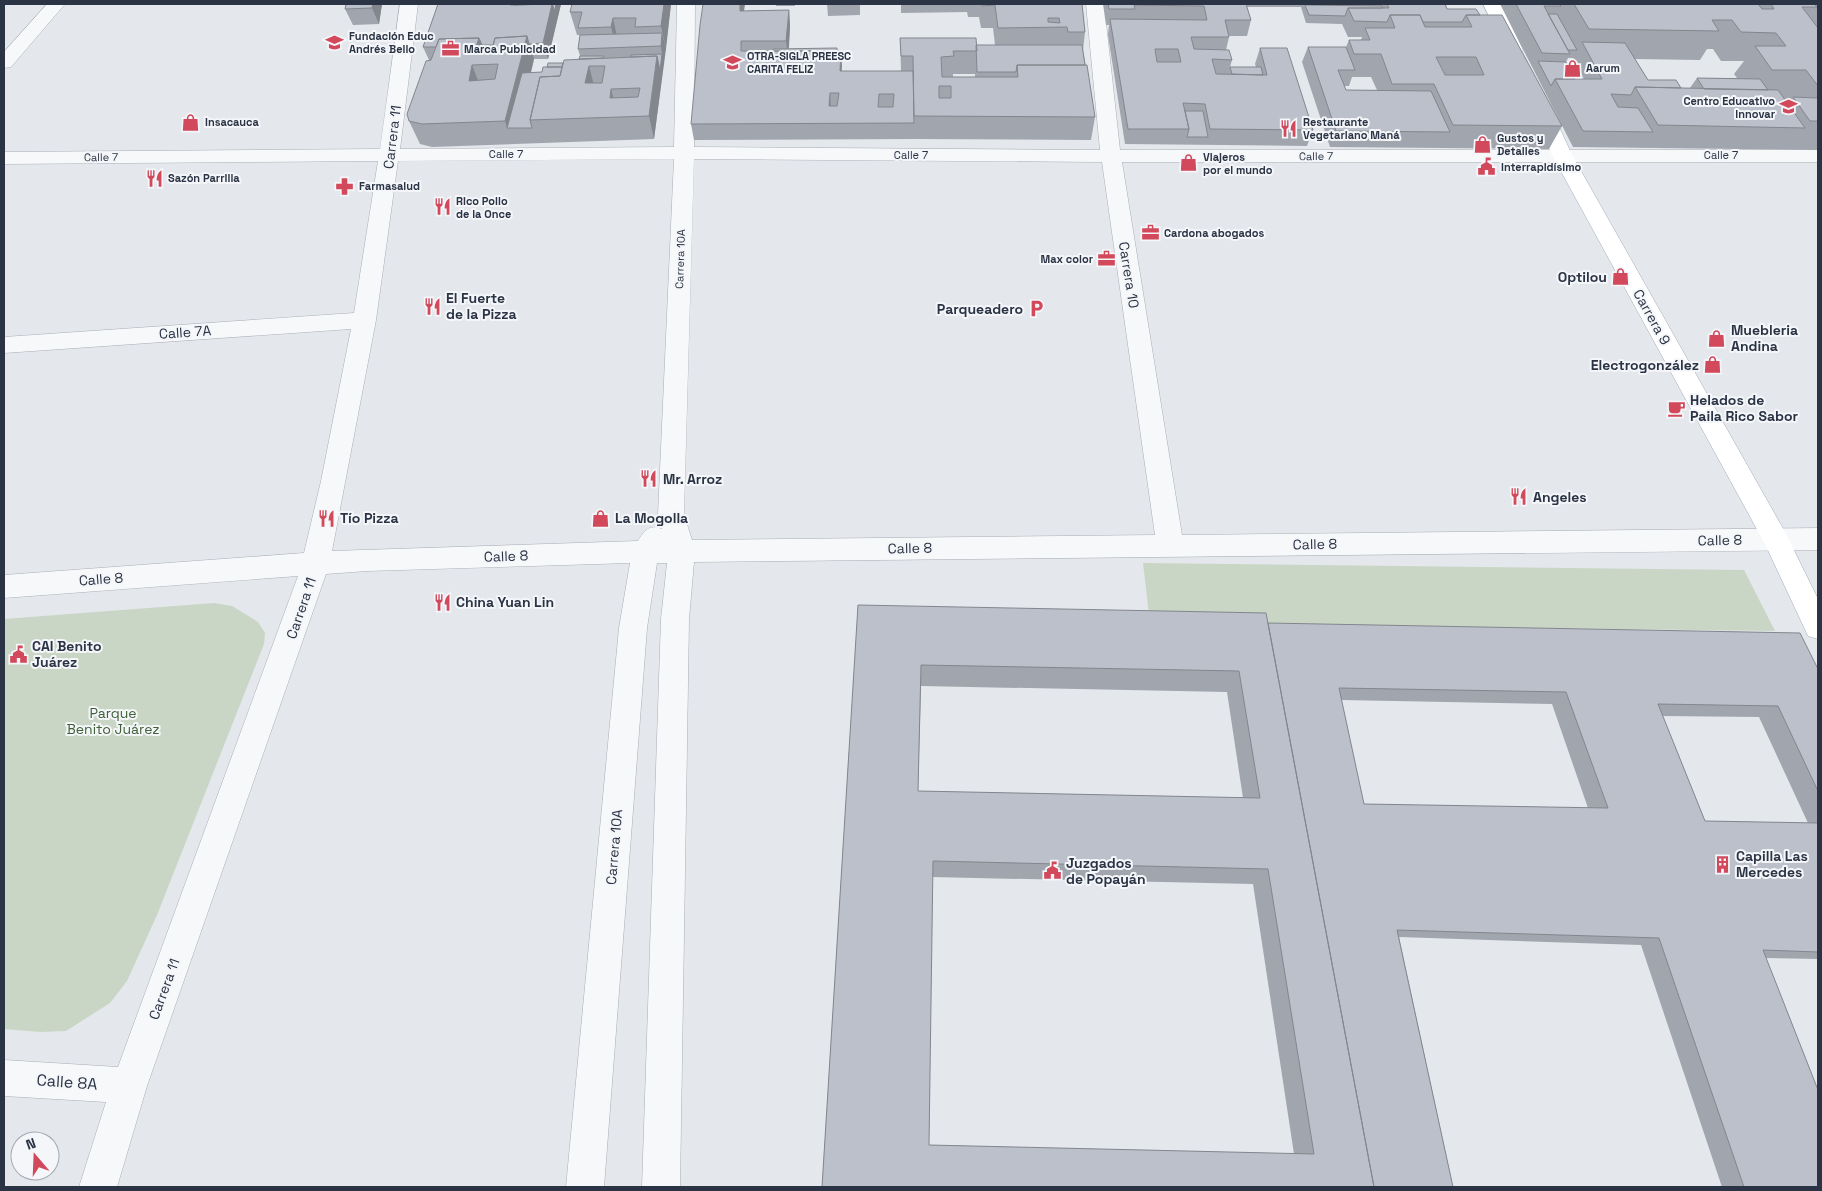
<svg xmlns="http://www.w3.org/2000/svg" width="1822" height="1191" font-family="'Space Grotesk',sans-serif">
  <rect width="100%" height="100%" fill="#e4e7ec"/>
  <path fill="#c9d6c5" d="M1143,563L1744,570L1775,631L1150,623Z
    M214,603L232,606L258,622L265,633L264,644L157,915L127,981L110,1003L66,1031L40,1032L4,1029V619Z"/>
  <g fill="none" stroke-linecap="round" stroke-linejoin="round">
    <defs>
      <path id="minor" d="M47,4H65L11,67L4,68V52Z
        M400,4H418L400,149L674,147L677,4H695L694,147L1100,150L1086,4H1104L1120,150H1818V162H1122L1182,535L1818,528V550L694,562L689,619L680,1187H642L661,619L667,563H657L647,628L604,1187H566L619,628L630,563L367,571L326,574L147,1086L117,1187H79L106,1102L4,1096V1060L118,1067L298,576L4,598V575L304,553L321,481L351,329L4,353V337L354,313L378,161L4,164V152L380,149ZM674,159L658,515L662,529C649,524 644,531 638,541L332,551L376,320L398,161ZM694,159L1102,162L1155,535L692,540L684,515Z"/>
      <path id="major" d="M1483,4H1501L1523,50L1520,54L1514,55L1508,54Z
        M1539,99L1546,101L1549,105L1572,155L1785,532L1818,599V639L1808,636L1765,544L1552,155L1529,105L1532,101Z"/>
    </defs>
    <use href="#minor" stroke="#a9aeb7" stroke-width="1"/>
    <use href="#major" stroke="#a3abb8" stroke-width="1"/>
    <use href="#minor" fill="#f7f8fa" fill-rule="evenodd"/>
    <use href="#major" fill="#fff" fill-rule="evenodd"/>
  </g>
  <path fill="#a1a5ae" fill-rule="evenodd" d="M346,4H382L379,24L353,25L345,9Z
    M438,4H561L548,59H534L531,73L542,72L547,67L579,59L580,56L578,49L580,35H577L570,12L671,4L654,139L432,147L420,144L409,121L429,60L423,47Z
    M776,4H795V6H776Z
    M827,4H881H860V15L828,16Z
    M901,4H1082L1085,32L1083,50L1095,117L1091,140L914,139L694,140L691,124L744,11L789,10L790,26L789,49L841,51V71H901L900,38L976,45H995L993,28H981L979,17H968L967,12L901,13ZM953,74H975V77H953Z
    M1103,4H1447L1446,6L1447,9L1480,15L1562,126L1549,149L1330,147L1302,62L1308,47H1346L1349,40H1361L1362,37H1348L1342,24L1306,23L1301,7H1247L1251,20L1247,36H1229V37L1226,50L1232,60L1230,67H1256L1255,64L1260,48L1313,130L1307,146L1125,144L1108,35L1109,25H1106ZM1352,77H1371L1377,90H1346L1344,86H1349Z
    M1500,4H1818V150L1573,147ZM1707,49H1713L1721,61H1744L1734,74L1737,78H1697L1690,88H1681L1648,80L1635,59L1700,60ZM1568,58H1573L1584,79H1575L1566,62Z
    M858,605L1268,623L1818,669V959L1766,958L1818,1187H1722L1641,945L1399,937L1453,1187H822ZM921,686L1227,692L1243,798L918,791ZM1341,700L1552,704L1588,808L1364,804ZM1662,716L1759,717L1808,823L1705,821ZM932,877L1253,884L1294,1154L929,1145Z"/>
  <path fill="#83868d" d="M373,4H382L379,24L372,8Z
    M552,4H561L548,59L543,43Z
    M664,4H671L666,49L661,26Z
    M740,4H745L742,26L740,11Z
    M789,10L790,26L788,57L786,41Z
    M613,18L618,41L616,47L611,27Z
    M662,33L666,49L654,139L649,116L657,56L662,54L661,46Z
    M527,36L534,59L517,128H507L505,121Z
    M479,38L487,61L475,50Z
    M841,51L842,66L841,87L840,71Z
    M472,65L481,88L469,81Z
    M589,66L595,89L585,83Z
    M611,89L617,112L610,98Z
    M830,93L831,109L829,106Z"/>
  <path fill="#bbc0ca" stroke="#83868d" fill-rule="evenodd" d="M346,4H373L372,8L345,9Z
    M438,4H510V5L552,4L543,43L529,44L527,36L495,38L493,45H482L479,38L439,39L436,47H423Z
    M515,4H549L514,5Z
    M552,4H556L555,11Z
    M572,4H664L661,26L635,27L636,18H613L611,27L578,28L582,12H570Z
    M703,4H740V11L789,10L786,41H741V51H841L840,71H913L914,123L691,124L700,25ZM830,93H839L837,106H829ZM879,94H894L893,107H878Z
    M982,4H1082L1085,32H1068L1067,27L998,28L995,5L982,6ZM1048,18H1059L1060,23L1048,22Z
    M1108,4H1246L1251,20H1225L1229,37H1191L1194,49L1229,50L1232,60L1212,59L1216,74L1267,75L1260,48H1287L1313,130L1210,129L1205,104L1183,103L1189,129H1128L1110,19L1207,20L1204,6L1134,5L1135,9H1109ZM1155,49H1178L1181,62H1157Z
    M1387,4H1445L1447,9H1476L1480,15H1466L1462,22H1423L1420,15H1390L1387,22L1354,21L1348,8H1389Z
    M1516,4H1559L1561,6H1544L1570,54L1542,53Z
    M1574,4H1758L1762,9H1774L1771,4H1814L1817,7H1802L1818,28V86L1806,70H1772L1755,46H1786L1776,33L1741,32L1732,20H1712L1719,31L1589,29Z
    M1305,5L1382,6L1383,8H1348L1345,16L1309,15Z
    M1548,14H1557L1577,50H1568Z
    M1390,15H1420L1425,27H1472L1466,15H1502L1562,126L1453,125L1434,84H1392L1381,54H1354L1349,40H1370L1365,28H1395ZM1436,57H1476L1484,75H1445Z
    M662,33L661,46L578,49L580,35Z
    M527,36L505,121L422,124L409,121L407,114L426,61L431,60L439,39L479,38L475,50H492L495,38ZM498,64L495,79L469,81L472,65Z
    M900,38H976L977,51H953L954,56L941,57L942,77H1018L1017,65H1087L1095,117L914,116L913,56H901ZM939,86H951V98H939Z
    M1582,42L1625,43L1648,80H1676L1681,88L1635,87L1631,95L1611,94L1618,107L1638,108L1653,132L1583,131L1555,79H1602Z
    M976,45H1082L1085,65H1017L1016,72H977Z
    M1308,47H1346L1355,70H1338L1346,90L1431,91L1450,132L1336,131Z
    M837,48V51H772L773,49Z
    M662,54L660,71L657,56L631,57V55Z
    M580,56H604L603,58L579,59Z
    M657,56L649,116L530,120L540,77L560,76L564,60ZM589,66H605L602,83H585ZM640,88L638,97L610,98L611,89Z
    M1538,61L1566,62L1575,79H1555L1551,86Z
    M548,63H563L562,67H547Z
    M543,67H562L560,76L540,77L530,120L532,128H507L522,73L542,72Z
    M1230,67H1261L1263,75L1232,74Z
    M1697,78L1760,79L1768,90L1704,89Z
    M1635,87L1778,90L1805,128L1658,125Z
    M1793,97L1818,98V121H1810Z
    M1185,111H1203L1208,137H1187L1189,129Z
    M858,605L1266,613L1374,1187H822ZM921,665L1239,671L1260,798L918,791ZM933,861L1268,869L1314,1154L929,1145Z
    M1268,623L1800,633L1818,669V791L1778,706L1658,704L1705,821L1818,823V952L1763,950L1818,1090V1187H1744L1659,938L1397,930L1453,1187H1374ZM1339,688L1566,692L1608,808L1364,804Z"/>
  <defs>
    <symbol id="school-bare" viewBox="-9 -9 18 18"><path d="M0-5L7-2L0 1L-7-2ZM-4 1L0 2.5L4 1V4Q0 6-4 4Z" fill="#d1495b" stroke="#f4f6f9" stroke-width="2.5" paint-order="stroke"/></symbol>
    <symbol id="office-bare" viewBox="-9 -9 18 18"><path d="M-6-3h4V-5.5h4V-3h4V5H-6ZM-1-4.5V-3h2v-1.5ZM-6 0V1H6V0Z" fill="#d1495b" stroke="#f4f6f9" stroke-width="2.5" paint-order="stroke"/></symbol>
    <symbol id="shop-bare" viewBox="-9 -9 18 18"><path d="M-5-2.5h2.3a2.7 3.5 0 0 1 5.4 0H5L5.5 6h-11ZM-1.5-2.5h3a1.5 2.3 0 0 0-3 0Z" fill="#d1495b" stroke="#f4f6f9" stroke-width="2.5" paint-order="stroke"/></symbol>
    <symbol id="restaurant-bare" viewBox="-9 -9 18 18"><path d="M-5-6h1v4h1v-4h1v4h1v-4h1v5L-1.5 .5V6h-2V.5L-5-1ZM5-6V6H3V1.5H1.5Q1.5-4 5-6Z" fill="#d1495b" stroke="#f4f6f9" stroke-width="2.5" paint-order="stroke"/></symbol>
    <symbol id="civic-bare" viewBox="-9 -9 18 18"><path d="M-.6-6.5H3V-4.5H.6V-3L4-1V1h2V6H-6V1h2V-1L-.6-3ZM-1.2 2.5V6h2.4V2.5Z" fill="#d1495b" stroke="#f4f6f9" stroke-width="2.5" paint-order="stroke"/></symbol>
    <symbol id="pharmacy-bare" viewBox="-9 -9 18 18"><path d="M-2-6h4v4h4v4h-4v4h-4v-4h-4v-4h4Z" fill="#d1495b" stroke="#f4f6f9" stroke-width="2.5" paint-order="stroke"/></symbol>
    <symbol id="parking-bare" viewBox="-9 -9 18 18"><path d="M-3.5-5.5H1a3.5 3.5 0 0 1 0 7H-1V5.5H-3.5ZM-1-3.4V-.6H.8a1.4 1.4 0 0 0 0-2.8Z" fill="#d1495b" stroke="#f4f6f9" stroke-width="2.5" paint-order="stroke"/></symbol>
    <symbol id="cafe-bare" viewBox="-9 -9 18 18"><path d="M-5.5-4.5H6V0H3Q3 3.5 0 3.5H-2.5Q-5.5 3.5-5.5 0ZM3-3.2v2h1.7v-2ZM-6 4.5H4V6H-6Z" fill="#d1495b" stroke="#f4f6f9" stroke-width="2.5" paint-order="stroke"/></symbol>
    <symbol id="building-bare" viewBox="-9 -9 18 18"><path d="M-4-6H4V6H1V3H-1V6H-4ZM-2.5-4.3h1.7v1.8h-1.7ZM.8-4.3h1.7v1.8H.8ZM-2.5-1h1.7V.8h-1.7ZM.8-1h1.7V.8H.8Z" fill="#d1495b" stroke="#f4f6f9" stroke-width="2.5" paint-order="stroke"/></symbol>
  </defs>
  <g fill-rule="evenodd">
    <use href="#school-bare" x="322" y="30" width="25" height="25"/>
    <use href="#office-bare" x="438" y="36" width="25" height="25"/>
    <use href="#school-bare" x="720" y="50" width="25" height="25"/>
    <use href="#shop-bare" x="1560" y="56" width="25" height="25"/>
    <use href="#school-bare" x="1776" y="94" width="25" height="25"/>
    <use href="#shop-bare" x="178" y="110" width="25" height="25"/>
    <use href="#restaurant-bare" x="1276" y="116" width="25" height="25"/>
    <use href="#shop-bare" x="1470" y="132" width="25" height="25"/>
    <use href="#shop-bare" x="1176" y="150" width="25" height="25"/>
    <use href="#civic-bare" x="1474" y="154" width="25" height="25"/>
    <use href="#restaurant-bare" x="142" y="166" width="25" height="25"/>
    <use href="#pharmacy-bare" x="332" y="174" width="25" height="25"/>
    <use href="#restaurant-bare" x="430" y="194" width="25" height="25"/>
    <use href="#office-bare" x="1138" y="220" width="25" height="25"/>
    <use href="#office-bare" x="1094" y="246" width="25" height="25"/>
    <use href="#shop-bare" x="1608" y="264" width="25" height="25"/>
    <use href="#restaurant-bare" x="420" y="294" width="25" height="25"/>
    <use href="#parking-bare" x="1024" y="296" width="25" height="25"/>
    <use href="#shop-bare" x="1704" y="326" width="25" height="25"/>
    <use href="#shop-bare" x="1700" y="352" width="25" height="25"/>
    <use href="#cafe-bare" x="1664" y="396" width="25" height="25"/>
    <use href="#restaurant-bare" x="636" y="466" width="25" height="25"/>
    <use href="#restaurant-bare" x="1506" y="484" width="25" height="25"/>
    <use href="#restaurant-bare" x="314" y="506" width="25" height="25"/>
    <use href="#shop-bare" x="588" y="506" width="25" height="25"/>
    <use href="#restaurant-bare" x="430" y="590" width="25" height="25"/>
    <use href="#civic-bare" x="6" y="642" width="25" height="25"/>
    <use href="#building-bare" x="1710" y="852" width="25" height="25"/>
    <use href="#civic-bare" x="1040" y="858" width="25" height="25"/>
  </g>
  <g text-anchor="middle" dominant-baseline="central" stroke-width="4" stroke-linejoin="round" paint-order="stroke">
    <g font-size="11" font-weight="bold" fill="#2b3445" stroke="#f4f6f9" text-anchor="start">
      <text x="349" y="36">Fundación Educ<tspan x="349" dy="13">Andrés Bello</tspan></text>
      <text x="464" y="49">Marca Publicidad</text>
      <text x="747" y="56">OTRA-SIGLA PREESC<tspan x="747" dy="13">CARITA FELIZ</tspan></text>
      <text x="1586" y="68">Aarum</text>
      <text x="1775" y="101" text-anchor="end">Centro Educativo<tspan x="1775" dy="13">Innovar</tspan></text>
      <text x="205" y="122">Insacauca</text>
      <text x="1303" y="122">Restaurante<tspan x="1303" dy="13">Vegetariano Maná</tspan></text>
      <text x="1497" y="138">Gustos y<tspan x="1497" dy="13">Detalles</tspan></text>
      <text x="1203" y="157">Viajeros<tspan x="1203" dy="13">por el mundo</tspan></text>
      <text x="1501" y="167">Interrapidísimo</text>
      <text x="168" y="178">Sazón Parrilla</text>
      <text x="359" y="186">Farmasalud</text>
      <text x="456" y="201">Rico Pollo<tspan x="456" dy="13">de la Once</tspan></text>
      <text x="1164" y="233">Cardona abogados</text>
      <text x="1093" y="259" text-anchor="end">Max color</text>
    </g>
    <g font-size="11" fill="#2b3445" stroke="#f4f6f9">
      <text x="506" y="154">Calle 7</text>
      <text x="911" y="155">Calle 7</text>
      <text x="1721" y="155">Calle 7</text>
      <text transform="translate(1316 156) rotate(-1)">Calle 7</text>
      <text transform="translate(101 157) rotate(-1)">Calle 7</text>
      <text transform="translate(680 259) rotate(-88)">Carrera 10A</text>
    </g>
    <g font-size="14" fill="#2b3445" stroke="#f4f6f9">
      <text transform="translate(392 137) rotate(-83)">Carrera 11</text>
      <text transform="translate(1129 275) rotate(81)">Carrera 10</text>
      <text transform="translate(1652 317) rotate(61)">Carrera 9</text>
      <text transform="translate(185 332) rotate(-4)">Calle 7A</text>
      <text transform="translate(1720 540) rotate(-1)">Calle 8</text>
      <text transform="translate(1315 544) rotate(-1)">Calle 8</text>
      <text transform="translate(910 548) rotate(-1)">Calle 8</text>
      <text transform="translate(506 556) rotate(-2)">Calle 8</text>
      <text transform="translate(101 579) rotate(-4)">Calle 8</text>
      <text transform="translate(301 608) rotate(-71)">Carrera 11</text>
      <text transform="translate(614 847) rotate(-85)">Carrera 10A</text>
      <text transform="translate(164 989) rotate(-70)">Carrera 11</text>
    </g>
    <g font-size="14" font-weight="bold" fill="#2b3445" stroke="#f4f6f9" text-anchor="start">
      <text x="1607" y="277" text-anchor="end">Optilou</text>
      <text x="446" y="298">El Fuerte<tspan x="446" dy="16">de la Pizza</tspan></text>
      <text x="1023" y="309" text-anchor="end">Parqueadero</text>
      <text x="1731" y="330">Muebleria<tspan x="1731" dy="16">Andina</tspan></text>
      <text x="1699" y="365" text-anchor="end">Electrogonzález</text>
      <text x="1690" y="400">Helados de<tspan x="1690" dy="16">Paila Rico Sabor</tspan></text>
      <text x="663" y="479">Mr. Arroz</text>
      <text x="1533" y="497">Angeles</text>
      <text x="340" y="518">Tío Pizza</text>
      <text x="615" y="518">La Mogolla</text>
      <text x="456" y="602">China Yuan Lin</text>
      <text x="32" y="646">CAI Benito<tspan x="32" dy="16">Juárez</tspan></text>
      <text x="1736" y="856">Capilla Las<tspan x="1736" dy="16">Mercedes</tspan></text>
      <text x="1066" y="863">Juzgados<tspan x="1066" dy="16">de Popayán</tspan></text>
    </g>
    <g font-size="14" fill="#3f6138" stroke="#f4f6f9">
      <text x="113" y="713">Parque<tspan x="113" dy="16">Benito Juárez</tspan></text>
    </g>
    <g font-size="16" fill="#2b3445" stroke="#f4f6f9">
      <text transform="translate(67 1082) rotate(4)">Calle 8A</text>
    </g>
  </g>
  <rect width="1822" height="1191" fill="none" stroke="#2b3445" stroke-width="10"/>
  <g transform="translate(35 1156) rotate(341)"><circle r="24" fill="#f4f6f9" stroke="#a4a8b1"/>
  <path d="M0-4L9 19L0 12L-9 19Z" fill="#d1495b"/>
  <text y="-8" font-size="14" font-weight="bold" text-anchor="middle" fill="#2b3445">N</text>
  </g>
</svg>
